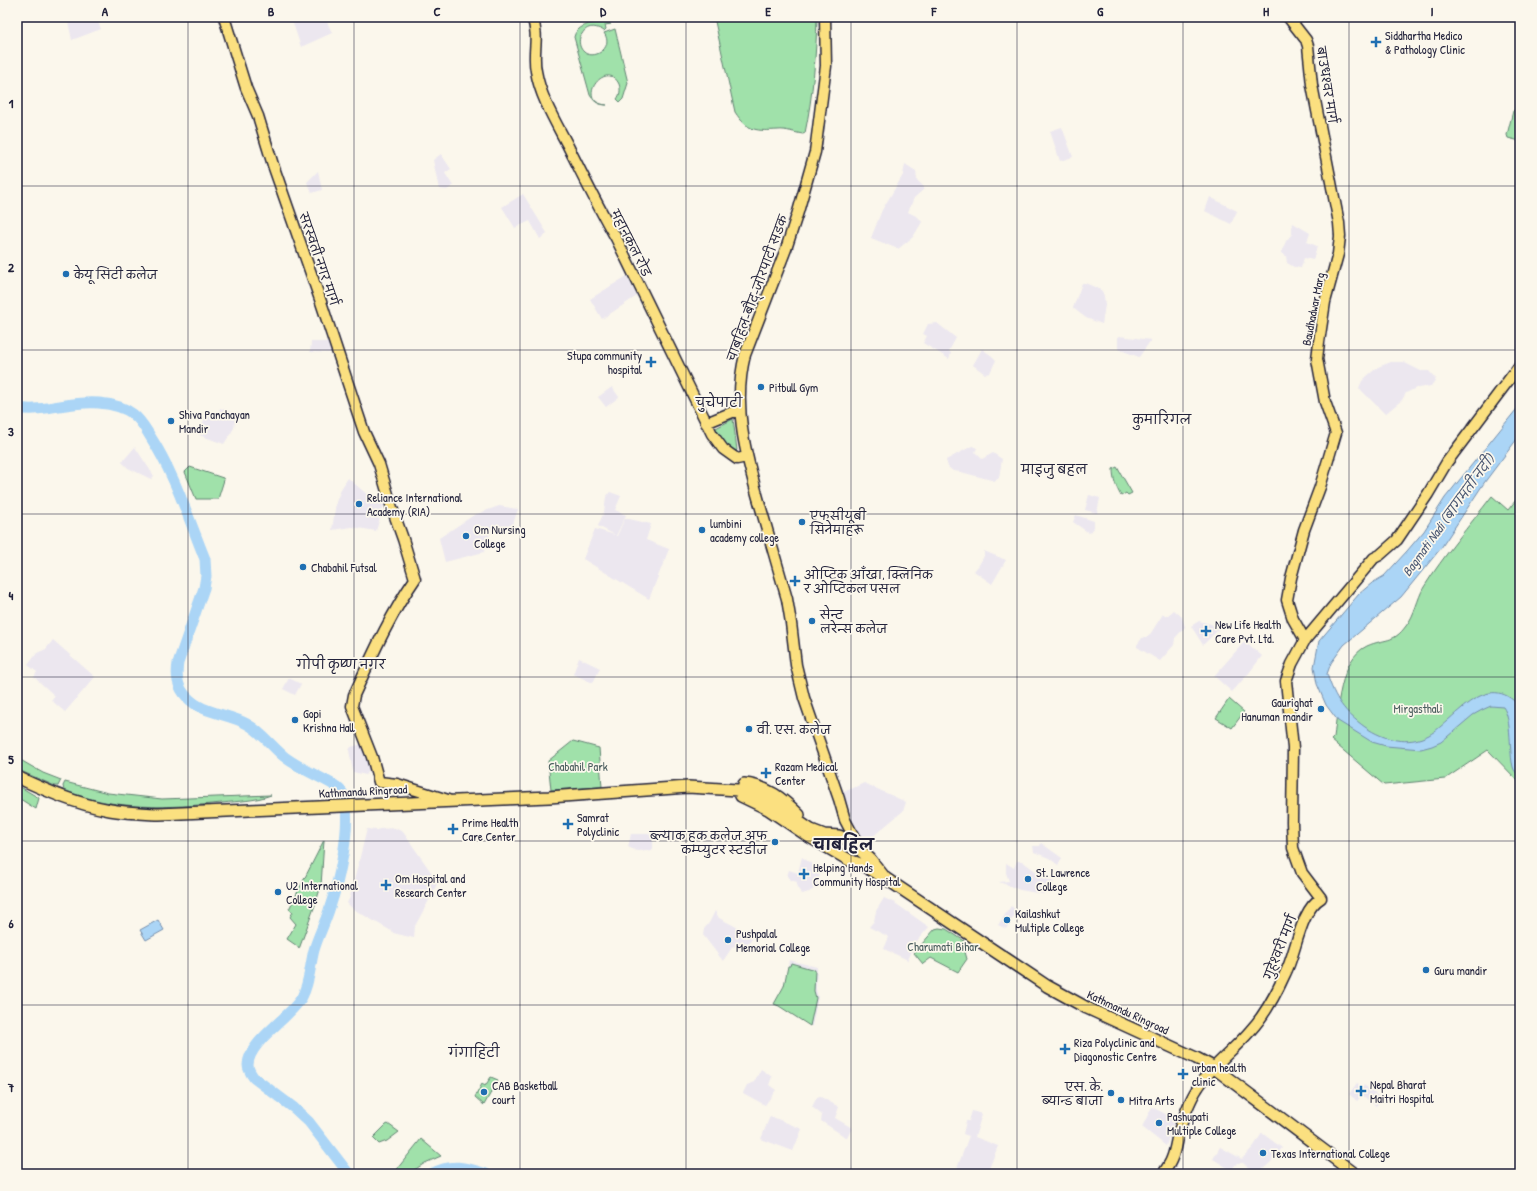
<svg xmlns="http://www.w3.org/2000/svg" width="1537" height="1191" font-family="'Patrick Hand','Playpen Sans Deva',sans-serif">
  <rect width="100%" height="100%" fill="#fbf7ec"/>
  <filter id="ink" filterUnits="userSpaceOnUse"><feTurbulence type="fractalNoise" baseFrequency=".025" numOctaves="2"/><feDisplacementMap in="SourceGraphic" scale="8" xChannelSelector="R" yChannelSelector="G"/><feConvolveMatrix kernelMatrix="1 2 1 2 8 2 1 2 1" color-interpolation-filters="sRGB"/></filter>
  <g filter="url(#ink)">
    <path fill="#ece7ef" d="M67,17H106L107,18L98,22L101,29L72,40Z
      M297,17H325L332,33L301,47L292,20Z
      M1062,127L1073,157L1060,161L1050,131Z
      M441,154L451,169L445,173L453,186L447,190L439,189L433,160Z
      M905,164L916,171L917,180L924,187V189L914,198L908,212L918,217L922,222L913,237L898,249L871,238L882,210L903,175Z
      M318,171L322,190L312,193L307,182Z
      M523,194L547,233L540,239L530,221L515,228L502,207Z
      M1210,197L1237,211L1231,224L1205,211Z
      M1293,223L1310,233L1307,242L1317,246L1313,260L1304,258L1301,268L1294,267L1287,263L1286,256L1281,253L1286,241L1292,234V227Z
      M627,276L637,296L602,319L590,299Z
      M1082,283H1085L1097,288L1102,291L1104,296L1105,305L1102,324L1086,318L1073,308Z
      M937,323L956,338L949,351L951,353L949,359L923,343L927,336L923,334L928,324Z
      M1118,336L1136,338L1151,340L1139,357L1118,349Z
      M311,342H330L333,353L310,352Z
      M982,349L992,356L996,360L990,373L985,374L973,365Z
      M1391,362H1403L1421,371H1429L1436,379L1431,386L1419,388H1416L1406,393L1402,400L1385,414L1359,388L1362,381L1367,376L1378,367Z
      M612,387L619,397L606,407L598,397Z
      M220,408L236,414L234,428L224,444L199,435L206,414L217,418Z
      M972,446L977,448L975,452L982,459L993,453L1002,459L999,478L995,481L961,472L953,471L948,467L946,460Z
      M135,447L154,476L151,479L128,468L122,462Z
      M348,478L370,497L384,505L376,531L352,527L332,530L336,502L341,489Z
      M610,492L621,496L615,510L626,515L616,536H617L625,518L651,524L646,540L669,549L649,599L583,559L595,529L615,535L598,526L604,512L606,497Z
      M1089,495L1100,498L1097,513L1085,510Z
      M499,506L518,509L513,524L490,533L484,552L445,562L439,538L474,515Z
      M1076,515L1094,521V527L1089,533L1073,522Z
      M984,551L1006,560L992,584L974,571L979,565L984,556Z
      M1174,610L1182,617L1185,627L1175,638L1174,645L1160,661L1137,647V645L1142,638L1149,636L1163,614L1167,616Z
      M1199,621L1211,624L1219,629L1203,645L1191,626Z
      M53,640L95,677L65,712L51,700L55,696L34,677L37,672L28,665L37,653L46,649Z
      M1245,641L1262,656L1249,673L1242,667L1249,673L1232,692L1214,676Z
      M579,658L600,668L593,683L573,674Z
      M289,678L301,684L295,695L283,689Z
      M362,744L366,757L369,771L366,775L353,772L349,750L351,747Z
      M864,783L906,802L903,811L865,843L856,828L843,791L851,789Z
      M395,828L403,832L438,882L427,904L415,926L414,938L393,933V932L353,909L347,903L350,897L367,829L378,830L379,829Z
      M631,834H653V850L637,851L628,847Z
      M1041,843L1062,858L1058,865L1049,858L1034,852L1033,846H1040Z
      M802,857L817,868L821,869L817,887L809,892L802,894L797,885V882L791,880L787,876L789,870L798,873Z
      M1017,861H1022L1042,876L1054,882L1049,889L1043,894L1020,890L999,882L1009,881L1006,873V863L1014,868Z
      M884,898L895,903L929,927L916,942L908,960L884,949L889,937L869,927L874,921L876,911Z
      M1011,906L1017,911L1006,929L998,925Z
      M715,911L719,918L754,936L744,951L733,946L723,961L703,935L704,929L709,923Z
      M789,960L817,967L816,989L818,997L812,1026H810L816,998L814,991L815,970L791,963L790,966H788Z
      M761,1069L772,1077L769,1085L776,1090L765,1105L743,1093L747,1085L754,1082Z
      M1357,1083L1363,1087L1364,1085L1382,1099L1376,1106L1362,1095L1357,1101L1349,1094Z
      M819,1096L839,1107L835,1118L852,1128L847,1138L821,1121L822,1115L812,1107L816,1099Z
      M1152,1107L1175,1119L1166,1146L1142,1127Z
      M972,1111L982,1114L975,1137L998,1146L987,1174H955L969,1136L963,1134L966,1121H969Z
      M770,1116L802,1129L793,1151L761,1139Z
      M1262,1133L1282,1148L1270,1163L1257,1174H1255L1243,1163H1237L1231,1170L1213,1159L1220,1147L1242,1159L1254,1146Z"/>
    <path fill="#a0e1aa" stroke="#618272" d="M714,17C723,17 742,20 750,17H817C816,56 813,94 805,133L803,134C795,133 786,129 778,130C757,131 748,132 735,112Z
      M601,21L611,24L605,25L606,29L604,31C596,26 587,25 582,34C579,37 579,42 580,46C587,65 616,50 604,33L615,29L628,83L623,99L620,102L617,99C620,95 621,90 619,84C606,58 573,102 607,105C599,105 594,102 590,95L574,37C576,26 591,23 601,21Z
      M1516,109L1520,110L1518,124L1520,125V141L1508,138L1507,135L1513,111Z
      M733,419L737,450L733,454L714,429Z
      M190,467L223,478L224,480L218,499H196L185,472Z
      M1117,467L1132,493L1128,495L1126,493L1121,496C1116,487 1113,479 1113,469Z
      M1520,495V782L1518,781L1488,750L1445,779L1384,785L1331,740L1334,737C1338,710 1339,659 1367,646C1385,638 1393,644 1406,626C1415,615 1417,599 1424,587C1444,555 1469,526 1492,496L1508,510Z
      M1229,699L1244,712L1232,728L1216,718Z
      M573,741L599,748L602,787L551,790L548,761Z
      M17,758L43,773L61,780L58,786H55L23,772L17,768Z
      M65,782L108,793L162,799L271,795C255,801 239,801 222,803C169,808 115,811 64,790L63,786Z
      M17,785L39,798L36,809L17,797Z
      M324,840L321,886L315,905L299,949L297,946L287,939L296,924L290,917L293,912L289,909Z
      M939,928L946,929L969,944L965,952L967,959L958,972L931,958L923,964L914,953L935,929Z
      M791,963L815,970L814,991L816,998L810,1026L779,1006L774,1004L784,986L788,966H790Z
      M491,1077L498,1080L484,1105L475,1097L482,1084L485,1086Z
      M388,1124L399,1132L387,1141L379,1144L373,1138L386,1125Z
      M421,1139L441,1156L425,1163L408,1174H393Z"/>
    <path fill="#abd5f6" stroke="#748dab" d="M1520,405V435L1484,483L1441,548L1401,597L1344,645L1331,663L1327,674C1335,699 1344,712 1365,727C1384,740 1408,746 1429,735C1456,719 1487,668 1520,707V778C1518,775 1514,771 1513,767C1509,753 1512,719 1503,707L1491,706L1482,710L1473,715L1441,742L1432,746L1421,749L1386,746L1372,742L1338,721L1326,705L1317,684L1314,667L1319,641L1359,594L1372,583L1384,576L1407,551L1424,531L1445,498Z
      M158,920L164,930L146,940L140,930Z"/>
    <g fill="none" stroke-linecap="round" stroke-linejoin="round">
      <path stroke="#abd5f6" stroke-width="11" d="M17,408C45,413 71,400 99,403C110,404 124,407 133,414C141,420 145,428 150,436C174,473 188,517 205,559L206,576L204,588L178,663C176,676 177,687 187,697C202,714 228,713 247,724C262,732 273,748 286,758C301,769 319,776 334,785C338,788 343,791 344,796C352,826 339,881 329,910C325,923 318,936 314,950C310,965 310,982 302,997C291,1017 248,1042 248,1065C248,1070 251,1074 254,1078L294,1108L309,1122L349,1174
        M431,1174C452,1163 465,1167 486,1174"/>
      <defs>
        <path id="major" d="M224,17L246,88L258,116L273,165L321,302L364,432L379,464L392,508L403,539L415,579C390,615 372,656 354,695L352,706L372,757L379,782L397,784L448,800
          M532,17C540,37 532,52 536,71C540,96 555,121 567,144C583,176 598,207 616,238L712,434L723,449L737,459L747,457
          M825,17L826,66L815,152L798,212L786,249L745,355C732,406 746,456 760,505C769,536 778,568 787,599L791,623L796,665L804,698L839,799L845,820L855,839L858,848
          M1288,17L1306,40L1308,46L1312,85L1339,223L1340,236L1338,254L1325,302L1319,342L1317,359L1325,402L1336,433L1320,487L1304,530L1291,578L1287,600L1293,619L1305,640
          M706,423L740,409
          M1321,898L1302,873L1293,848L1292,822L1293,748L1286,681L1292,664L1305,640L1374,558L1380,555L1397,540L1428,494L1447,462L1520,365
          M1163,1174C1166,1169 1170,1164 1172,1158C1175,1151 1176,1142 1178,1134C1183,1119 1188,1103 1197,1089C1211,1066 1233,1051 1250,1031C1265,1015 1276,994 1285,974C1296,954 1300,910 1321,898"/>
        <path id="highway" d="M17,777C47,791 76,804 110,810C126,813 142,813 159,814L549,797L688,787L738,790L761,796L811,830L824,835L839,836L849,840L870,859L885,878
          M744,784C767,786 783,799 799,815
          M741,796L768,809L808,836L849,860L860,864L885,878L1047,986L1087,1008L1196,1058L1213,1067L1355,1174"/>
      </defs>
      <use href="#major" stroke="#22223b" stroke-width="13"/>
      <use href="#highway" stroke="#22223b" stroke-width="14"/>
      <use href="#major" stroke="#fbe080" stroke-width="10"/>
      <use href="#highway" stroke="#fbe080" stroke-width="11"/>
    </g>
  </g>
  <path fill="none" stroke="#22223b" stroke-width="1" stroke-opacity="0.55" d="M188,17V1174M354,17V1174M520,17V1174M686,17V1174M851,17V1174M1017,17V1174M1183,17V1174M1349,17V1174M17,186H1520M17,350H1520M17,514H1520M17,677H1520M17,841H1520M17,1005H1520"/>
  <g fill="#1f6fb2" stroke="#fbf7ec" stroke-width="1.5">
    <path d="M1374 36h4v4h4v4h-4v4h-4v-4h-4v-4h4z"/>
    <circle cx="66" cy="274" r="4"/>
    <path d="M649 356h4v4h4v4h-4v4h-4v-4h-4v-4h4z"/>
    <circle cx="761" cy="387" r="4"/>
    <circle cx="171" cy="421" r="4"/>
    <circle cx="359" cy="504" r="4"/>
    <circle cx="802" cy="522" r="4"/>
    <circle cx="702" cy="530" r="4"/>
    <circle cx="466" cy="536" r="4"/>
    <circle cx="303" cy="567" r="4"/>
    <path d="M793 575h4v4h4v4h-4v4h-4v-4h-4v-4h4z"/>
    <circle cx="812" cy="621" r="4"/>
    <path d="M1204 625h4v4h4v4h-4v4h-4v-4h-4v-4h4z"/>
    <circle cx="1321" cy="709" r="4"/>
    <circle cx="295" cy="720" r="4"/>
    <circle cx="749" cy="729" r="4"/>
    <path d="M764 767h4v4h4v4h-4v4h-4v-4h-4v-4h4z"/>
    <path d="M566 818h4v4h4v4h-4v4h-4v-4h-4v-4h4z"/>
    <path d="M451 823h4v4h4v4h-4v4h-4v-4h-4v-4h4z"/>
    <circle cx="775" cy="842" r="4"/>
    <path d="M802 868h4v4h4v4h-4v4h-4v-4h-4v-4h4z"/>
    <circle cx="1028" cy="879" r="4"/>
    <path d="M384 879h4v4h4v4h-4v4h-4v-4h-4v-4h4z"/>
    <circle cx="278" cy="892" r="4"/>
    <circle cx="1007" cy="920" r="4"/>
    <circle cx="728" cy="940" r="4"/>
    <circle cx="1426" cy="970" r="4"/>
    <path d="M1063 1043h4v4h4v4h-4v4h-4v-4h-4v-4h4z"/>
    <path d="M1181 1068h4v4h4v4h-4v4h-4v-4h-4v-4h4z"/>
    <path d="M1359 1085h4v4h4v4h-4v4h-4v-4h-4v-4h4z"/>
    <circle cx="484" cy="1092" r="4"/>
    <circle cx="1111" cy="1093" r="4"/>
    <circle cx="1121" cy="1100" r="4"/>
    <circle cx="1159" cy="1123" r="4"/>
    <circle cx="1263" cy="1153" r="4"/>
  </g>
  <g text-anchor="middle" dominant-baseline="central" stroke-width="3.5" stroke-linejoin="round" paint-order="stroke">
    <g font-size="12" fill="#22223b" stroke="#fbf7ec" text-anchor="start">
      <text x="1385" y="35">Siddhartha Medico<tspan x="1385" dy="14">&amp; Pathology Clinic</tspan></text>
      <text x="74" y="274">केयू सिटी कलेज</text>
      <text x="642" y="355" text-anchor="end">Stupa community<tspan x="642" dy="14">hospital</tspan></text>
      <text x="769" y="387">Pitbull Gym</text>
      <text x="179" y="414">Shiva Panchayan<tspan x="179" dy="14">Mandir</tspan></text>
      <text x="367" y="497">Reliance International<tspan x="367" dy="14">Academy (RIA)</tspan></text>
      <text x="810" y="515">एफसीयूबी<tspan x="810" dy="14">सिनेमाहरू</tspan></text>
      <text x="710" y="523">lumbini<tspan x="710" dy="14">academy college</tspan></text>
      <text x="474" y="529">Om Nursing<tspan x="474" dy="14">College</tspan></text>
      <text x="311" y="567">Chabahil Futsal</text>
      <text x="804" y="574">ओप्टिक आँखा, क्लिनिक<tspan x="804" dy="14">र ओप्टिकल पसल</tspan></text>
      <text x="820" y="614">सेन्ट<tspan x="820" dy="14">लरेन्स कलेज</tspan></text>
      <text x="1215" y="624">New Life Health<tspan x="1215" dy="14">Care Pvt. Ltd.</tspan></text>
      <text x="1313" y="702" text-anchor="end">Gaurighat<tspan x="1313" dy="14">Hanuman mandir</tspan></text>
      <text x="303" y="713">Gopi<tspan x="303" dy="14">Krishna Hall</tspan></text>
      <text x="757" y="729">वी. एस. कलेज</text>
      <text x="775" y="766">Razam Medical<tspan x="775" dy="14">Center</tspan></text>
      <text x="577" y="817">Samrat<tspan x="577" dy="14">Polyclinic</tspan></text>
      <text x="462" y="822">Prime Health<tspan x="462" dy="14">Care Center</tspan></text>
      <text x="767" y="835" text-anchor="end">ब्ल्याक हक कलेज अफ<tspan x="767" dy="14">कम्प्युटर स्टडीज</tspan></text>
      <text x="813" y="867">Helping Hands<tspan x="813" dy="14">Community Hospital</tspan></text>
      <text x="1036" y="872">St. Lawrence<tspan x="1036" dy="14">College</tspan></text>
      <text x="395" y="878">Om Hospital and<tspan x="395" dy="14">Research Center</tspan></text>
      <text x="286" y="885">U2 International<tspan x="286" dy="14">College</tspan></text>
      <text x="1015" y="913">Kailashkut<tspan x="1015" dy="14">Multiple College</tspan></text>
      <text x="736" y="933">Pushpalal<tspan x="736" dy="14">Memorial College</tspan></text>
      <text x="1434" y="970">Guru mandir</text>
      <text x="1074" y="1042">Riza Polyclinic and<tspan x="1074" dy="14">Diagonostic Centre</tspan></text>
      <text x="1192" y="1067">urban health<tspan x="1192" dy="14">clinic</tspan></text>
      <text x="1370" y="1084">Nepal Bharat<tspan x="1370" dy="14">Maitri Hospital</tspan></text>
      <text x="492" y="1085">CAB Basketball<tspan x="492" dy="14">court</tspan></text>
      <text x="1103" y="1086" text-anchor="end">एस. के.<tspan x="1103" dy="14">ब्यान्ड बाजा</tspan></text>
      <text x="1129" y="1100">Mitra Arts</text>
      <text x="1167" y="1116">Pashupati<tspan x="1167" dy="14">Multiple College</tspan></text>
      <text x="1271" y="1153">Texas International College</text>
    </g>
    <g font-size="12" fill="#22223b" stroke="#fbf7ec">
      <text transform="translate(1327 85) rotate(81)">बाउधश्वर मार्ग</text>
      <text transform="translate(631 243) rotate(63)">महानकल रोड</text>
      <text transform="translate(319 259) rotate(71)">सरस्वती नगर मार्ग</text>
      <text transform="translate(757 288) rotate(-70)">चाबहिल-बौद्-जोरपाटी सडक</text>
      <text transform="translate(1313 309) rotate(-79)">Baudhadwar Marg</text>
      <text transform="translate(363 791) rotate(-3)">Kathmandu Ringroad</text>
      <text transform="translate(1280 947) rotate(-68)">गुहेश्वरी मार्ग</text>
      <text transform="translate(1128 1012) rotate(25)">Kathmandu Ringroad</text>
    </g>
    <g font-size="12" fill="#485b5c" stroke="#fbf7ec">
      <text x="1418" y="708">Mirgasthali</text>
      <text x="578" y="766">Chabahil Park</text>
      <text x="943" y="946">Charumati Bihar</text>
    </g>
    <g font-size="13" fill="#22223b" stroke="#fbf7ec">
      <text x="719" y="402">चुचेपाटी</text>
      <text x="1162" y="419">कुमारिगल</text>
      <text x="1054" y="469">माइजु बहल</text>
      <text x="341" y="664">गोपी कृष्ण नगर</text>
      <text x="474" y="1052">गंगाहिटी</text>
    </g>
    <g font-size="13" font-style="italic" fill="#4b5873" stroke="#fbf7ec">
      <text transform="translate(1448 515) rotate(-54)">Bagmati Nadi (बागमती नदी)</text>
    </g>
    <g font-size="16" font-weight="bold" fill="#22223b" stroke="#fbf7ec">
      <text x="843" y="844">चाबहिल</text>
    </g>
  </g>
  <rect width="1537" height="1191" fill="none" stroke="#fbf7ec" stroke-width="44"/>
  <rect x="22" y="22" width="1493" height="1147" fill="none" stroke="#22223b" stroke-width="1.5"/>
  <g font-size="13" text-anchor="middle" font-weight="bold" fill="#22223b">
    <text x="105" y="16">A</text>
    <text x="271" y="16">B</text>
    <text x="437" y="16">C</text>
    <text x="603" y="16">D</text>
    <text x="768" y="16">E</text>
    <text x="934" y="16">F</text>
    <text x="1100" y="16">G</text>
    <text x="1266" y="16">H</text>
    <text x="1432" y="16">I</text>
    <text x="11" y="108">1</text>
    <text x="11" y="272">2</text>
    <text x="11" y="436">3</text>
    <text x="11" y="600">4</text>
    <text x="11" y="764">5</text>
    <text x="11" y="928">6</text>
    <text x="11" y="1092">7</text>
  </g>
</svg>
